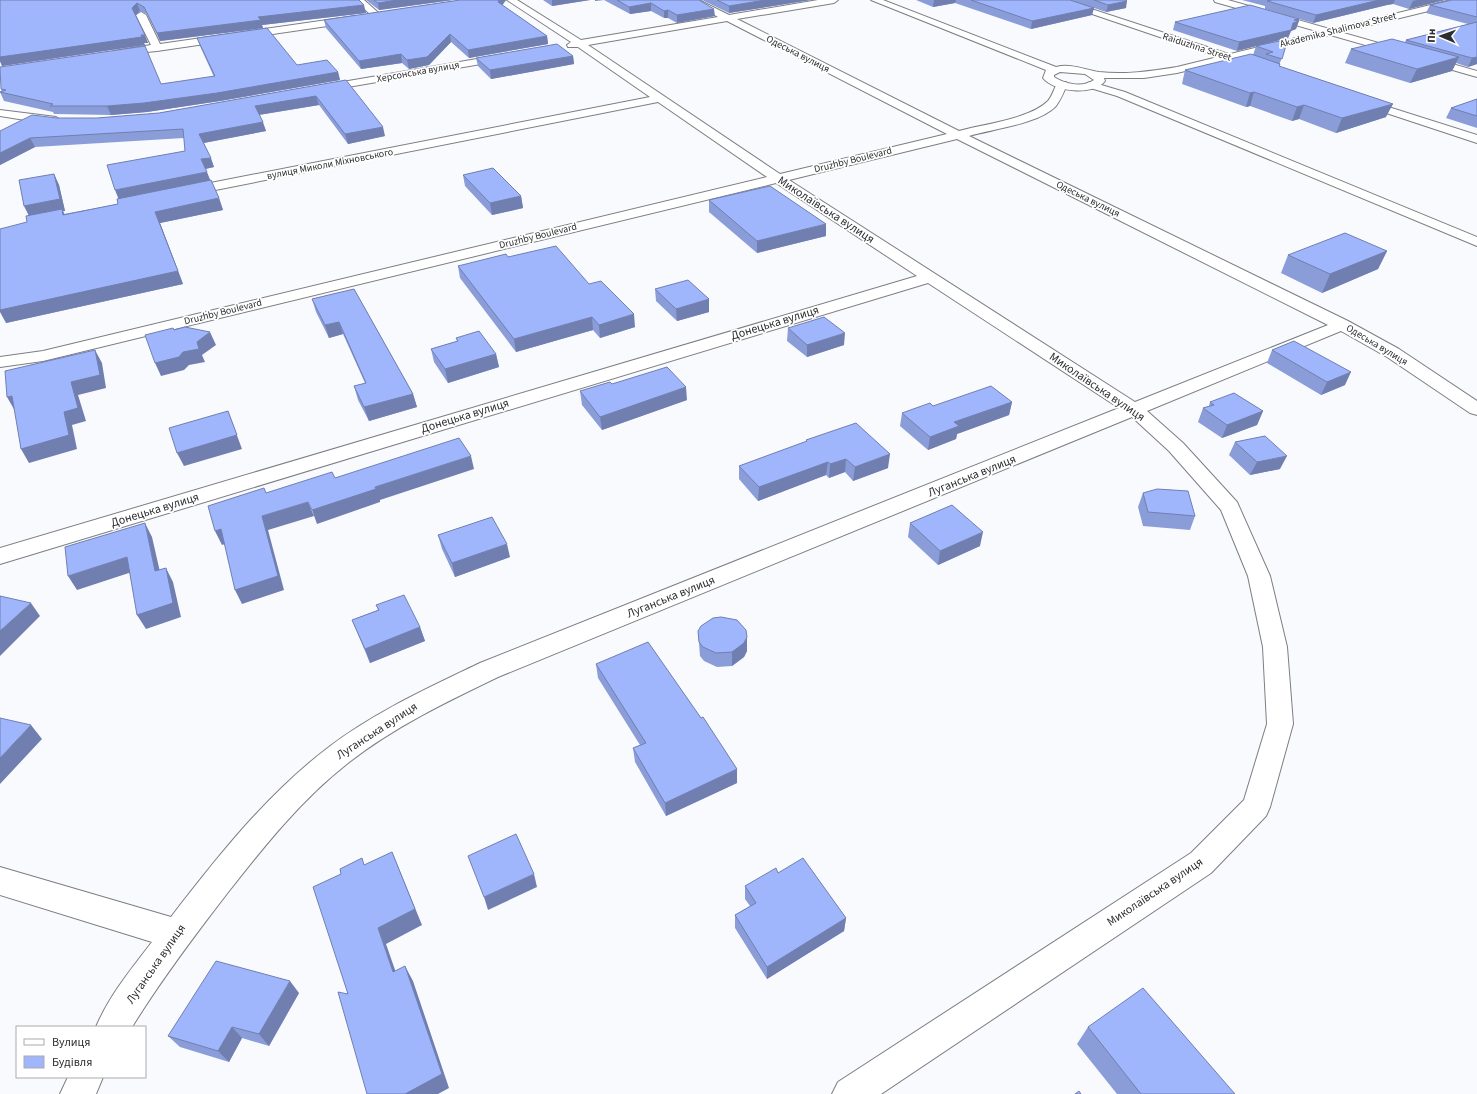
<svg xmlns="http://www.w3.org/2000/svg" width="1477" height="1094" font-family="'Source Sans 3',sans-serif">
  <rect width="100%" height="100%" fill="#f9fafe"/>
  <g fill="none" stroke-linecap="round" stroke-linejoin="round">
    <defs>
      <path id="minor" d="M355,0H364L382,16L377,19L374,18Z
        M507,0H517L581,40L718,17L688,0H699L729,15L818,0H838L834,3L737,19L959,131C984,124 1030,119 1048,101C1053,95 1054,88 1058,82H1066L1067,84C1064,92 1061,99 1056,106C1039,124 993,129 969,136L1348,321L1399,349L1477,401V415L1470,413L1387,357L1341,331L1147,411L1183,443L1237,502L1270,576L1287,647L1293,724L1270,807L1266,816L1211,873L881,1094H832L838,1082L1191,853L1244,800L1267,724L1263,647L1248,576L1221,510L1169,451L1132,417L498,677C446,702 394,727 348,763C302,799 265,845 229,891C195,935 161,980 132,1027H96C109,996 132,968 152,942L0,895V867L171,917C218,856 267,794 329,747C375,712 428,688 480,663L1119,408L928,283L0,564V548L917,276L776,183L43,361L0,367V357L43,351L767,177L658,102L185,196L180,195L178,192L180,189L185,188L650,97L578,47H568L567,45L571,42ZM727,21L947,134L780,174L588,45ZM957,139L1328,325L1135,402L789,180Z
        M1051,0H1064L1256,63L1257,65L1252,68L1248,67Z
        M1214,0H1228L1477,71V77L1215,2Z
        M141,12L146,15L160,44L355,16L360,19L355,22L157,51L114,55L113,53L114,51L151,45L136,15Z
        M506,54L511,57L510,59L319,92L313,89L319,86Z
        M1091,82L1125,92L1477,237V246L1117,96L1087,87L1086,85L1087,83Z
        M1360,98L1477,135V143L1356,103L1354,101Z
        M0,110L56,117L62,121L56,125L0,116Z
        M68,1077H103L96,1094H60Z"/>
      <path id="major" d="M871,0H883L1056,67C1071,63 1085,70 1099,72C1125,75 1152,71 1177,67L1451,0H1466L1465,2L1177,73L1144,78H1104L1105,81C1094,96 1054,92 1043,78L1046,70ZM1060,72L1085,74L1094,80C1082,88 1065,84 1054,77V75Z"/>
    </defs>
    <use href="#minor" stroke="#7c7e83" stroke-width="2"/>
    <use href="#major" stroke="#7c7e83" stroke-width="2"/>
    <use href="#minor" fill="#fff" fill-rule="evenodd"/>
    <use href="#major" fill="#fff" fill-rule="evenodd"/>
  </g>
  <path fill="#8a9dd9" d="M0,0H359L366,13L262,25L263,28L160,41L147,14L140,11L135,15L148,43H144L145,45L2,66L0,61Z
    M366,0H453L379,10Z
    M460,0H506L502,5L547,36L548,44L469,58L451,42L429,65L409,69L402,63L361,69L326,28L324,20Z
    M543,0H590L552,6Z
    M604,0H699L715,16L677,23L668,18H664L651,11L630,14Z
    M702,0H811L729,13Z
    M916,0H1126V8L1106,12L1094,8L1092,15L1031,29L955,3L933,7Z
    M1242,0H1445L1409,9L1393,4L1387,5L1313,23L1265,9V6Z
    M1477,0V64L1468,67L1456,63L1452,71L1410,83L1345,63L1351,49L1405,42L1406,40L1468,24L1426,13L1430,5Z
    M1299,19L1296,29L1291,31L1288,38L1237,51L1173,30L1175,22Z
    M197,38L297,65L338,72L340,80L220,101L147,112L111,115L54,114L53,112L4,101L0,92H2L1,89L161,84L214,77L200,46Z
    M1288,39L1279,66L1386,117L1336,133L1299,119L1292,121L1250,106L1246,107L1182,84L1185,70L1253,55L1256,46Z
    M573,56L574,64L491,79L478,66L476,58Z
    M346,80L385,136L348,144L319,105L259,115L266,131L204,143L214,167L205,169L210,181L219,198L223,210L160,223L183,284L6,323L27,222L29,216L54,174L59,185L65,211H63L64,214L118,204V198L185,151L184,138L35,147L0,165V131L57,118H97L159,113Z
    M1477,99V128L1446,118L1451,108Z
    M463,175L521,196L523,208L492,215L465,186Z
    M709,200L826,236L757,253L709,212Z
    M1387,251L1378,269L1322,293L1281,273L1288,255Z
    M508,257L589,284L635,327L600,338L593,330L516,352L460,278L458,266Z
    M354,289L413,394L417,407L369,421L358,400L354,386L365,383L343,334L329,338L316,312L312,299Z
    M655,289L709,312L677,321L656,301Z
    M788,328L844,345L807,357L787,341Z
    M456,338L496,354L499,367L448,383L434,362L431,349L457,341Z
    M1272,350L1345,385L1321,395L1267,363Z
    M612,384L687,400L602,430L582,405L580,391Z
    M1012,402L1009,415L957,434L956,439L928,450L900,426L902,413Z
    M1210,402L1263,411L1257,425L1222,438L1198,422L1203,408L1209,406Z
    M806,440L888,468L853,481L845,472L829,478L826,475L758,501L739,479V466L806,442Z
    M1235,442L1280,469L1250,475L1229,455Z
    M1143,493L1195,516L1190,530L1143,526L1138,507Z
    M910,523L980,546L938,565L908,537Z
    M438,535L510,557L455,577L442,549Z
    M376,605L420,627L425,641L370,663L352,620L378,610Z
    M698,631L747,637V651L744,657L732,666L717,667L704,661L700,656Z
    M596,664L737,783L666,816L635,762L633,748L640,745L598,678Z
    M778,873L846,918L844,931L767,979L735,928V915L750,906L745,899V886Z
    M299,993L269,1046L242,1038L229,1062L180,1047L168,1036Z
    M1088,1027L1235,1094H1117L1077,1044Z"/>
  <path fill="#707fb0" d="M398,0H453L379,10L378,3Z
    M499,0H506L499,10L498,2Z
    M552,0H590L552,6Z
    M595,0H604L595,1Z
    M765,0H811L729,13V6Z
    M934,0H956L955,3L933,7Z
    M1379,0H1395L1393,4L1387,5L1313,23L1316,15Z
    M1417,0H1445L1409,9L1413,1Z
    M1127,1L1126,8L1106,12L1108,5Z
    M137,3L140,11L135,16L132,8Z
    M651,3V11L630,14L629,7Z
    M364,5L366,13L262,25L263,28L160,41L157,33L258,17Z
    M1094,8L1092,15L1031,29L1032,21Z
    M714,9L715,16L677,23V15Z
    M668,10V18H664V11Z
    M1299,19L1298,21H1299L1296,29L1291,31L1288,38L1237,51L1239,42L1294,20Z
    M450,34L451,42L429,65L409,69L407,60Z
    M145,35L148,43H144L145,45L2,66L0,61V57Z
    M547,36L548,44L469,58L468,50Z
    M401,54L402,63L361,69L359,61Z
    M573,56L574,64L491,79L490,70Z
    M1459,57L1452,71L1410,83L1417,69Z
    M1477,57V64L1468,67L1472,58Z
    M338,72L340,80L220,101L147,112L111,115L107,106Z
    M1254,92L1250,106L1246,107L1250,93Z
    M316,96L319,105L258,115L255,106Z
    M1393,104L1386,117L1336,133L1342,118Z
    M1304,105L1299,119L1292,121L1297,107Z
    M263,122L266,131L203,143L199,134Z
    M383,127L385,136L348,144L345,134Z
    M30,138L35,147L0,165V153Z
    M211,158L214,167L205,169L201,159Z
    M207,172L211,182L119,200L115,190Z
    M54,174L59,185L65,211H63L68,221L30,218L24,206Z
    M521,196L523,208L492,215L490,203Z
    M219,198L223,210L160,223L183,284L6,323L0,312V310L155,212Z
    M826,224V236L757,253V241Z
    M1387,251L1378,269L1322,293L1330,274Z
    M709,299V312L677,321L676,309Z
    M634,314L635,327L600,338L599,325Z
    M592,317L593,330L516,352L514,339Z
    M339,322L343,334L329,338L325,325Z
    M210,332L216,345L202,355L205,362L189,365L184,370L161,376L155,363L183,352Z
    M845,333L844,345L807,357V345Z
    M95,350L102,363L106,388L78,395L86,421L72,425L77,449L29,463L21,449Z
    M496,354L499,367L448,383L445,369Z
    M1351,372L1345,385L1321,395L1327,382Z
    M686,387L687,400L602,430L600,417Z
    M413,394L417,407L369,421L364,407Z
    M12,396L15,411L7,397Z
    M1012,402L1009,415L957,434L956,439L928,450L930,437L954,422Z
    M228,411L242,449L184,466L177,453Z
    M1263,411L1257,425L1222,438L1227,425Z
    M890,454L888,468L853,481L855,467Z
    M471,456L474,469L380,500V502L317,524L312,510L375,487Z
    M1287,456L1280,469L1250,475L1257,462Z
    M846,459L845,472L829,478L830,464Z
    M828,462L826,475L758,501L759,487Z
    M308,502L314,516L268,530L284,590L242,604L235,590L262,516Z
    M145,523L152,537L163,585L155,571Z
    M221,529L228,543L222,545L215,531Z
    M983,532L980,546L938,565L940,551Z
    M507,544L510,557L455,577L452,563Z
    M127,557L135,571L77,590L68,576Z
    M166,568L173,582L181,617L146,629L137,615Z
    M31,603L40,616L0,656V631Z
    M420,627L425,641L370,663L365,649Z
    M747,637V651L744,657L732,666V652Z
    M31,725L42,739L0,784V758Z
    M737,769V783L666,816L665,803Z
    M392,852L399,869L422,925L386,944L401,987L393,972L378,928Z
    M534,874L537,887L488,910L484,897Z
    M846,918L844,931L767,979V967Z
    M405,966L413,981L449,1088L438,1094H405Z
    M290,981L299,993L269,1046L259,1034Z
    M232,1027L242,1038L229,1062L218,1051Z"/>
  <path fill="#a0b6fc" stroke="#707fb0" d="M0,0H359L364,5L258,17L261,20L157,33L144,7L137,3L132,8L145,35H141L142,37L0,57Z
    M374,0H398L378,3Z
    M460,0H499L498,2L547,36L468,50L450,34L427,57L407,60L401,54L359,61L324,20Z
    M617,0H699L714,9L677,15L668,10L664,11L651,3L629,7Z
    M717,0H765L729,6Z
    M971,0H1070L1094,8L1032,21Z
    M1094,0H1126L1127,1L1108,5Z
    M1272,0H1379L1316,15L1267,1Z
    M1452,0H1477V17L1430,5Z
    M1250,5L1299,19L1294,20L1299,21L1293,23L1291,30L1239,42L1175,22Z
    M1477,22V57L1472,58L1406,40Z
    M267,28L297,65L327,60L338,72L217,93L144,103L107,106H50L53,104L0,92L6,90L1,89L0,67L145,46L161,84L215,76L197,38Z
    M1288,39L1282,59L1266,54L1273,52L1256,46Z
    M1392,39L1459,57L1417,69L1351,49Z
    M557,44L573,56L490,70L476,58Z
    M1251,54L1280,64L1279,66L1393,104L1342,118L1304,105L1297,107L1254,92L1250,93L1185,70Z
    M346,80L383,127L345,134L316,96L255,106L263,122L199,134L211,158L201,159L207,172L115,190L107,165L185,151L183,129L30,138L0,153V131L32,115L57,118H97L159,113Z
    M1477,99V116L1451,108Z
    M493,168L521,196L490,203L463,175Z
    M54,174L60,199L24,206L19,180Z
    M211,180L219,198L155,212L178,271L0,310V229L27,222L26,216L62,209L63,215L118,204L117,199Z
    M770,186L826,224L757,241L709,200Z
    M1345,233L1387,251L1330,274L1288,255Z
    M556,246L589,284L601,281L634,314L599,325L592,317L514,339L458,266L506,254L508,257Z
    M688,280L709,299L676,309L655,289Z
    M354,289L413,394L364,407L354,386L366,383L339,322L325,325L312,299Z
    M824,317L845,333L807,345L788,328Z
    M185,327L210,332L197,342L199,349L183,352L179,357L155,363L145,335L173,328L174,330Z
    M479,331L496,354L445,369L431,349L458,341L456,338Z
    M1294,341L1351,372L1327,382L1272,350Z
    M95,350L100,375L71,382L78,408L64,412L69,435L21,449L12,396L7,397L5,371Z
    M667,367L686,387L600,417L580,391L610,382L612,384Z
    M991,386L1012,402L954,422L959,426L930,437L902,413L930,403L933,406Z
    M1234,393L1263,411L1227,425L1203,408L1214,405L1210,402Z
    M228,411L237,435L177,453L169,428Z
    M856,423L890,454L855,467L846,459L830,464L828,462L759,487L739,466L807,441L806,440Z
    M1265,436L1287,456L1257,462L1235,442Z
    M459,438L471,456L375,487L376,489L312,510L308,502L262,516L278,576L235,590L221,529L215,531L208,506L264,488L266,493L332,472L335,478Z
    M1157,489L1188,491L1195,516L1148,512L1143,493Z
    M952,505L983,532L940,551L910,523Z
    M492,517L507,544L452,563L438,535Z
    M145,523L155,571L166,568L173,603L137,615L127,557L68,576L65,547Z
    M404,595L420,627L365,649L352,620L379,610L376,605Z
    M0,596L31,603L0,631Z
    M721,617L737,620L746,630L747,637L744,643L732,652L716,653L703,647L699,642L698,631L701,626L713,618Z
    M648,642L701,718L703,717L737,769L665,803L633,748L646,743L596,664Z
    M0,718L31,725L0,758Z
    M516,834L534,874L484,897L468,856Z
    M392,852L415,909L378,928L393,972L405,966L442,1074L405,1094H367L338,992L348,994L313,887L341,874L340,869L362,858L364,865Z
    M803,858L846,918L767,967L735,915L756,903L745,886L776,868L778,873Z
    M216,961L290,981L259,1034L232,1027L218,1051L168,1036Z
    M1143,988L1235,1094H1141L1088,1027Z
    M1079,1091L1081,1094H1075Z"/>
  <g text-anchor="middle" dominant-baseline="central" stroke-width="3.5" stroke-linejoin="round" paint-order="stroke">
    <g font-size="10" fill="#2c2d2f" stroke="#fff">
      <text transform="translate(1338 30) rotate(-14)">Akademika Shalimova Street</text>
      <text transform="translate(1197 47) rotate(18)">Raiduzhna Street</text>
      <text transform="translate(798 54) rotate(27)">Одеська вулиця</text>
      <text transform="translate(418 72) rotate(-10)">Херсонська вулиця</text>
      <text transform="translate(853 160) rotate(-14)">Druzhby Boulevard</text>
      <text transform="translate(330 164) rotate(-11)">вулиця Миколи Міхновського</text>
      <text transform="translate(1088 199) rotate(26)">Одеська вулиця</text>
      <text transform="translate(538 236) rotate(-14)">Druzhby Boulevard</text>
      <text transform="translate(223 312) rotate(-14)">Druzhby Boulevard</text>
      <text transform="translate(1377 345) rotate(31)">Одеська вулиця</text>
    </g>
    <g font-size="12" fill="#2c2d2f" stroke="#fff">
      <text transform="translate(826 210) rotate(33)">Миколаївська вулиця</text>
      <text transform="translate(775 323) rotate(-17)">Донецька вулиця</text>
      <text transform="translate(1097 387) rotate(34)">Миколаївська вулиця</text>
      <text transform="translate(465 416) rotate(-17)">Донецька вулиця</text>
      <text transform="translate(972 476) rotate(-22)">Луганська вулиця</text>
      <text transform="translate(155 510) rotate(-17)">Донецька вулиця</text>
      <text transform="translate(671 597) rotate(-22)">Луганська вулиця</text>
      <text transform="translate(377 731) rotate(-33)">Луганська вулиця</text>
      <text transform="translate(1155 892) rotate(-34)">Миколаївська вулиця</text>
      <text transform="translate(156 964) rotate(-55)">Луганська вулиця</text>
    </g>
  </g>
  <rect x="16" y="1026" width="130" height="52" fill="#ffffff" stroke="#ababac"/>
  <rect x="24" y="1039" width="20" height="6" fill="#ffffff" stroke="#ababac"/>
  <text x="52" y="1046" font-size="12" fill="#2c2d2f">Вулиця</text>
  <rect x="24" y="1056" width="20" height="12" fill="#a0b6fc" stroke="#ababac"/>
  <text x="52" y="1066" font-size="12" fill="#2c2d2f">Будівля</text>
  <g transform="translate(1441 36) rotate(272)" stroke="#ffffff" stroke-width="3" paint-order="stroke">
  <path d="M0-3L7 15L0 10L-7 15Z" fill="#2c2d2f"/>
  <text y="-6" font-size="11" font-weight="bold" text-anchor="middle" fill="#2c2d2f">Пн</text>
  </g>
</svg>
